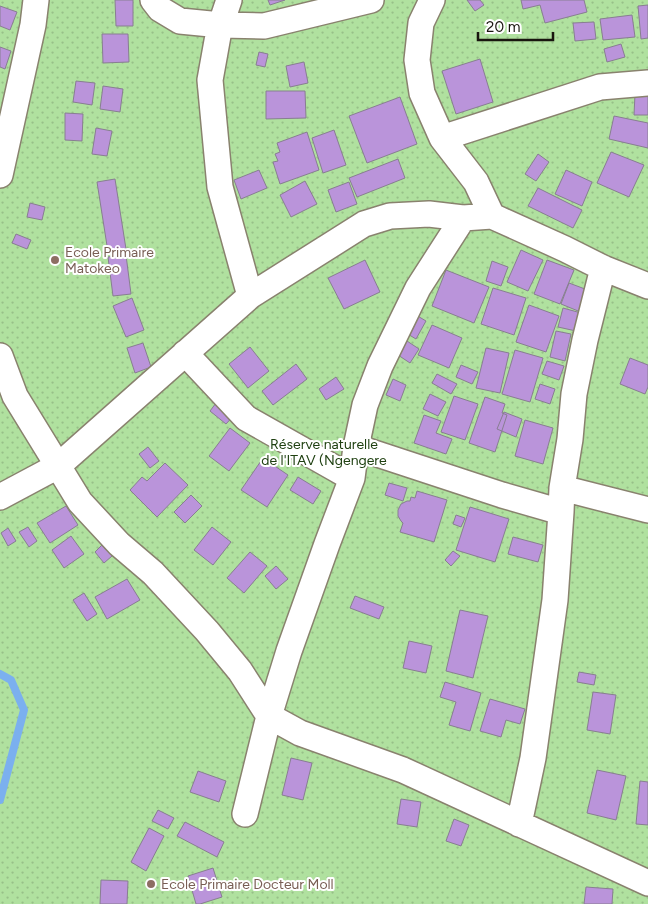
<svg xmlns="http://www.w3.org/2000/svg" width="648" height="904" font-family="Figtree,sans-serif">
  <defs>
    <pattern id="park-dots" width="8" height="8" patternUnits="userSpaceOnUse" patternTransform="scale(1.25)"><rect width="8" height="8" fill="#b0e19f"/><path d="M2 2h.1M6 6h.1" fill="none" stroke="#97c088" stroke-width="1.8" stroke-linecap="round"/></pattern>
  </defs>
  <rect width="100%" height="100%" fill="#ede5cf"/>
  <path fill="url(#park-dots)" d="M0,0H648V904H0Z"/>
  <g fill="none" stroke-linecap="round" stroke-linejoin="round">
    <path stroke="#7bb0ef" stroke-width="8" d="M0,674L11,680L24,710L0,800"/>
  </g>
  <path fill="#ba94da" stroke="#887e91" d="M115,0H133V26H116Z
    M268,0H285L270,5Z
    M467,0H480L484,5L475,11Z
    M521,0H584L587,12L545,23L540,5L523,9Z
    M648,5V38L641,39L638,6Z
    M0,6L17,12L10,30L0,26Z
    M632,15L635,37L603,40L600,19Z
    M594,22L596,39L575,41L573,23Z
    M102,34H128L129,62L103,63Z
    M621,44L625,57L607,62L604,49Z
    M0,47L11,51L5,69L0,67Z
    M259,52L268,54L265,67L256,65Z
    M480,59L493,102L456,114L442,71Z
    M304,62L308,83L290,87L286,66Z
    M76,81L95,83L92,105L73,102Z
    M103,86L123,89L120,112L100,109Z
    M266,91H305L306,118L266,119Z
    M635,94H648V115H634Z
    M400,97L417,144L367,163L349,116Z
    M65,113L83,114L82,141L65,140Z
    M614,116L648,123V148L609,139Z
    M96,128L112,131L107,156L92,154Z
    M334,130L346,165L323,173L312,138Z
    M307,132L319,170L280,184L273,162L278,161L275,154L280,152L277,143Z
    M611,152L644,165L629,197L597,183Z
    M538,154L549,162L536,181L525,174Z
    M398,159L405,178L357,197L349,178Z
    M259,170L267,188L241,199L234,180Z
    M566,170L592,182L582,206L555,194Z
    M115,179L126,249L108,252L97,182Z
    M305,181L317,204L291,217L280,195Z
    M349,182L357,204L336,212L328,190Z
    M538,188L582,210L573,228L528,206Z
    M30,203L45,207L42,220L27,217Z
    M16,234L31,240L27,249L12,243Z
    M521,250L543,260L528,291L507,282Z
    M126,255L131,294L113,296L108,257Z
    M365,260L380,292L344,309L328,278Z
    M547,260L574,270L560,304L534,294Z
    M492,261L508,267L501,286L486,281Z
    M446,270L489,287L474,323L432,306Z
    M569,283L593,292L583,313L561,304Z
    M493,288L526,298L514,335L481,324Z
    M132,298L144,330L126,337L113,306Z
    M529,305L559,316L546,352L516,342Z
    M563,308L581,313L576,331L558,327Z
    M416,315L426,321L416,339L406,333Z
    M432,325L462,338L449,368L418,355Z
    M556,331L571,334L565,361L550,357Z
    M404,339L419,349L410,363L395,353Z
    M143,343L151,367L135,373L127,348Z
    M250,347L269,371L248,388L229,364Z
    M486,348L509,353L500,393L476,388Z
    M515,350L543,358L530,402L502,394Z
    M630,358L648,365V387L645,394L620,384Z
    M547,361L564,366L559,380L542,374Z
    M296,364L307,379L273,405L262,391Z
    M461,365L478,372L472,384L456,377Z
    M437,374L457,384L451,394L432,383Z
    M336,377L344,389L326,400L319,389Z
    M393,379L406,385L400,401L386,395Z
    M540,384L555,389L550,404L535,399Z
    M430,394L446,402L438,416L423,409Z
    M454,396L478,404L465,440L441,432Z
    M485,397L505,404L502,413L507,415L495,452L469,443Z
    M219,399L236,413L226,424L210,411Z
    M504,412L522,419L516,437L497,429Z
    M424,415L441,421L436,433L452,439L446,454L414,443Z
    M525,420L553,428L543,464L515,456Z
    M230,428L250,443L229,471L209,456Z
    M148,447L159,461L150,468L139,454Z
    M263,458L288,475L267,507L241,490Z
    M165,463L188,485L157,517L130,490L142,477L147,481Z
    M298,477L321,491L313,504L290,490Z
    M389,483L407,488L403,501L385,495Z
    M417,491L447,500L434,542L400,532L403,523L401,521L398,516V510L401,504L407,501H410L411,497L415,498Z
    M191,495L202,506L185,523L174,512Z
    M66,506L78,525L50,543L37,523Z
    M470,507L509,519L495,562L456,550Z
    M456,515L465,518L461,527L453,524Z
    M28,527L37,541L29,547L19,532Z
    M212,527L231,542L213,565L194,550Z
    M8,528L16,541L8,546L1,533Z
    M71,536L84,554L64,568L52,550Z
    M513,537L543,545L538,562L508,554Z
    M102,545L112,556L104,563L95,552Z
    M453,551L460,556L451,566L445,560Z
    M250,552L267,566L244,593L227,578Z
    M276,566L288,579L276,589L265,576Z
    M127,579L140,600L107,619L95,597Z
    M84,593L97,614L87,621L73,600Z
    M355,596L384,607L379,619L350,608Z
    M460,610L488,616L473,678L446,671Z
    M409,641L432,646L426,673L403,668Z
    M579,672L596,675L594,685L577,682Z
    M445,682L481,693L470,731L449,725L456,702L440,697Z
    M593,692L616,695L610,734L587,730Z
    M490,699L525,709L520,724L506,720L501,737L480,731Z
    M291,758L312,763L303,800L282,795Z
    M597,770L626,776L616,820L587,813Z
    M198,771L226,781L219,802L190,792Z
    M640,781L648,782V825L636,824Z
    M401,799L421,802L417,827L397,824Z
    M158,810L174,818L168,829L152,821Z
    M454,819L469,825L461,846L446,841Z
    M185,822L224,842L217,857L177,836Z
    M149,828L164,836L146,871L131,862Z
    M213,868L222,897L200,904H196L188,876Z
    M101,880L128,881L127,904H100Z
    M586,887L613,889L612,904H584Z"/>
  <g fill="none" stroke-linecap="round" stroke-linejoin="round">
    <defs>
      <path id="minor" d="M153,0L160,9L180,21L221,25L264,26L371,0
        M229,0L219,30L210,80L220,187L250,296
        M432,0L421,23L417,60L422,93L442,138L476,182L492,216L565,249L603,268L648,286
        M442,138L600,87L648,83
        M0,175L33,25L36,0
        M185,353L246,418L352,478
        M0,356L15,396L58,466L250,296L364,224L390,216L429,214L463,218L492,216
        M356,447L502,495L561,512L562,488L570,439L574,394L585,340L603,268
        M562,488L648,510
        M0,497L58,466L80,502L119,544L153,573L207,631L240,671L269,716L289,651L327,544L352,478L356,447L365,405L380,366L418,288L463,218
        M245,814L269,716L300,733L403,770L648,883
        M519,824L533,758L555,600L561,512"/>
    </defs>
    <use href="#minor" stroke="#89826e" stroke-width="28"/>
    <use href="#minor" stroke="#fff" stroke-width="25"/>
  </g>
  <g fill="#8d6e63" stroke="#fff" stroke-width="2">
    <circle cx="55" cy="260" r="5"/>
    <circle cx="151" cy="884" r="5"/>
  </g>
  <g text-anchor="middle" dominant-baseline="central" stroke-width="4" stroke-linejoin="round" paint-order="stroke">
    <g font-size="14" fill="#785e54" stroke="#fff" text-anchor="start">
      <text x="65" y="252">Ecole Primaire<tspan x="65" dy="16">Matokeo</tspan></text>
      <text x="161" y="884">Ecole Primaire Docteur Moll</text>
    </g>
    <g font-size="14" fill="#1f4011" stroke="#fff">
      <text x="324" y="444">Réserve naturelle<tspan x="324" dy="16">de l'ITAV (Ngengere</tspan></text>
    </g>
  </g>
  <path d="M478 32v8h75v-8" fill="none" stroke="#19160f" stroke-width="2.5"/>
  <text x="486" y="32" font-size="15" fill="#19160f" stroke="#ffffff" stroke-width="4" paint-order="stroke">20 m</text>
</svg>
